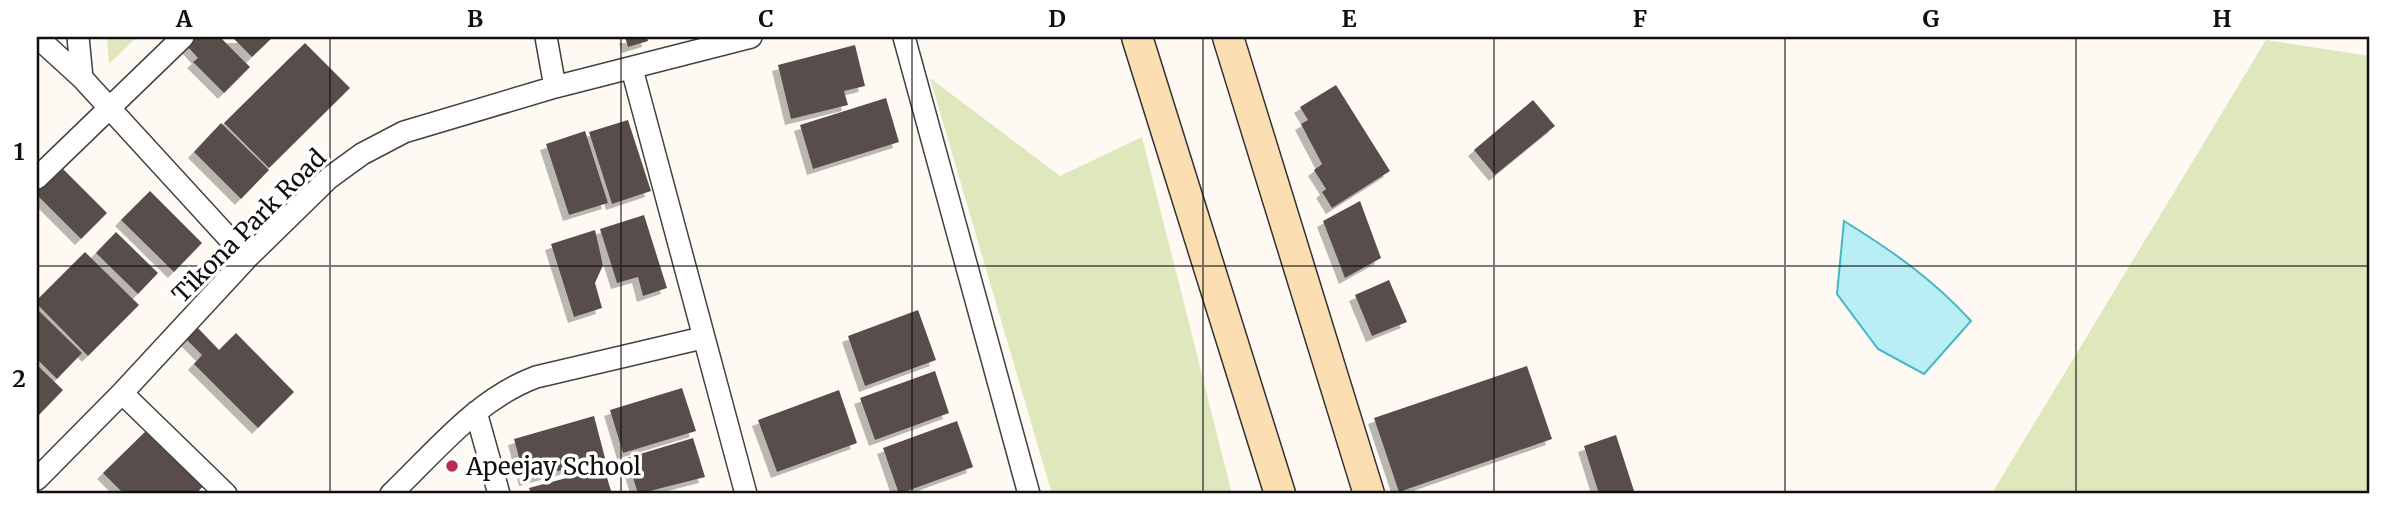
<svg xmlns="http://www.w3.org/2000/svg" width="2406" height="531" font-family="Merriweather,serif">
  <defs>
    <filter id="shadow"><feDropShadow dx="-6" dy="6" stdDeviation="0" flood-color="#0004"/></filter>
  </defs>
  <rect width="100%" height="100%" fill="#fef9f2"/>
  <path fill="#dfe8bd" d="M107,37H137L109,64Z
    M2266,40L2369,56V494H1996L1994,490Z
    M930,78L1060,176L1142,137L1232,494H1052Z"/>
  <path fill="#b9eef4" stroke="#44b7c7" stroke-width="2" d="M1844,221C1891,250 1934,280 1971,321L1924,374L1878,349L1837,294Z"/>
  <path fill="#584d4c" filter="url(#shadow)" d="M196,37H220L250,67L224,93L193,62L198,58L187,46Z
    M232,37H273L252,57Z
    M625,37H647L648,41L628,47Z
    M305,43L350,88L269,168L224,123Z
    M855,45L865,86L844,91L848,105L791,119L778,65Z
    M1336,85L1390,171L1332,208L1322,192L1326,189L1314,170L1322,164L1301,124L1308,120L1300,107Z
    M886,98L899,142L813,169L800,125Z
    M1533,100L1555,126L1495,175L1474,150Z
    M628,120L651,191L612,204L589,132Z
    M221,123L269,170L241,199L194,152Z
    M585,131L608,203L569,215L546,144Z
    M56,162L107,213L81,239L37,195V181Z
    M150,191L202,243L174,272L121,220Z
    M1360,201L1381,258L1345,278L1323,221Z
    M644,215L667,288L643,296L638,277L617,283L600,229Z
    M595,230L603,265L595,283L602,308L574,317L551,244Z
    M116,232L158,273L138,294L96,253Z
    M85,252L139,305L88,356L37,304V300Z
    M1389,280L1407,322L1372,336L1355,295Z
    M38,310L82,353L57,379L37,359Z
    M918,310L936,360L865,386L848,336Z
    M196,326L219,350L236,333L294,392L258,428L194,364L202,355L185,338Z
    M37,365L63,390L37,417Z
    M1527,366L1552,439L1399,492L1374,418Z
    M935,371L949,413L875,440L860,398Z
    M682,388L696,431L623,453L610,410Z
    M839,390L857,443L777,472L758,420Z
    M594,416L605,458L525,480L514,439Z
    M957,421L973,467L899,494L883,448Z
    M149,428L205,484L196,494H124L103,473Z
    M1616,435L1635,494H1599L1584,446Z
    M693,438L705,477L638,494L627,458Z
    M604,468L612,494H531L529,488Z"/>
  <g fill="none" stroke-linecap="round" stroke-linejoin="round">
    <defs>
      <path id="street" d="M37,37L82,78L247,258
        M78,37L82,78
        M546,37L555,87
        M904,37L1029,494
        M632,69L746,494
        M37,178L183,37
        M122,393L226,494
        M476,412L499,494
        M37,479L122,393L247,258L329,178L362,154L404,132L555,87L751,37
        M391,494C436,451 477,399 536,377L702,338"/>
      <path id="secondary" d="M1137,37L1280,494
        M1228,37L1369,494"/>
    </defs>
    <use href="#street" stroke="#424242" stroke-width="24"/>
    <use href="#secondary" stroke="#313131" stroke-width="33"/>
    <use href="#street" stroke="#fff" stroke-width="21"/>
    <use href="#secondary" stroke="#fbdeb1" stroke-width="30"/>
  </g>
  <path fill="none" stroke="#0f0f0f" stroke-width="2" stroke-opacity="0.55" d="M330,37V494M621,37V494M912,37V494M1203,37V494M1494,37V494M1785,37V494M2076,37V494M37,266H2369"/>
  <circle fill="#ba2d5a" stroke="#fff" stroke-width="2.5" cx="452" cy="466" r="7"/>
  <g text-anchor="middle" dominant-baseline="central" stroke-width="7" stroke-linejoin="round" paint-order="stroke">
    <g font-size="24" fill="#0f0f0f" stroke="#fff">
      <text transform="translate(249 226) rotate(-45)">Tikona Park Road</text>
    </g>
    <g font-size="24" fill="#0f0f0f" stroke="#fff" text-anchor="start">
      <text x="466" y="466">Apeejay School</text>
    </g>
  </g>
  <rect width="2406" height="531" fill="none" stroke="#ffffff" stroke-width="77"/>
  <rect x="38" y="38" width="2330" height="454" fill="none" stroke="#0f0f0f" stroke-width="2.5"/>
  <g font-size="23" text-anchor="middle" font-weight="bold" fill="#0f0f0f">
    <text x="184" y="27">A</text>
    <text x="475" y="27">B</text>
    <text x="766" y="27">C</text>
    <text x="1057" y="27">D</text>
    <text x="1349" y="27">E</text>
    <text x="1640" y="27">F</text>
    <text x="1931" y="27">G</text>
    <text x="2222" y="27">H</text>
    <text x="19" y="160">1</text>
    <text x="19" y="387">2</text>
  </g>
</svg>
